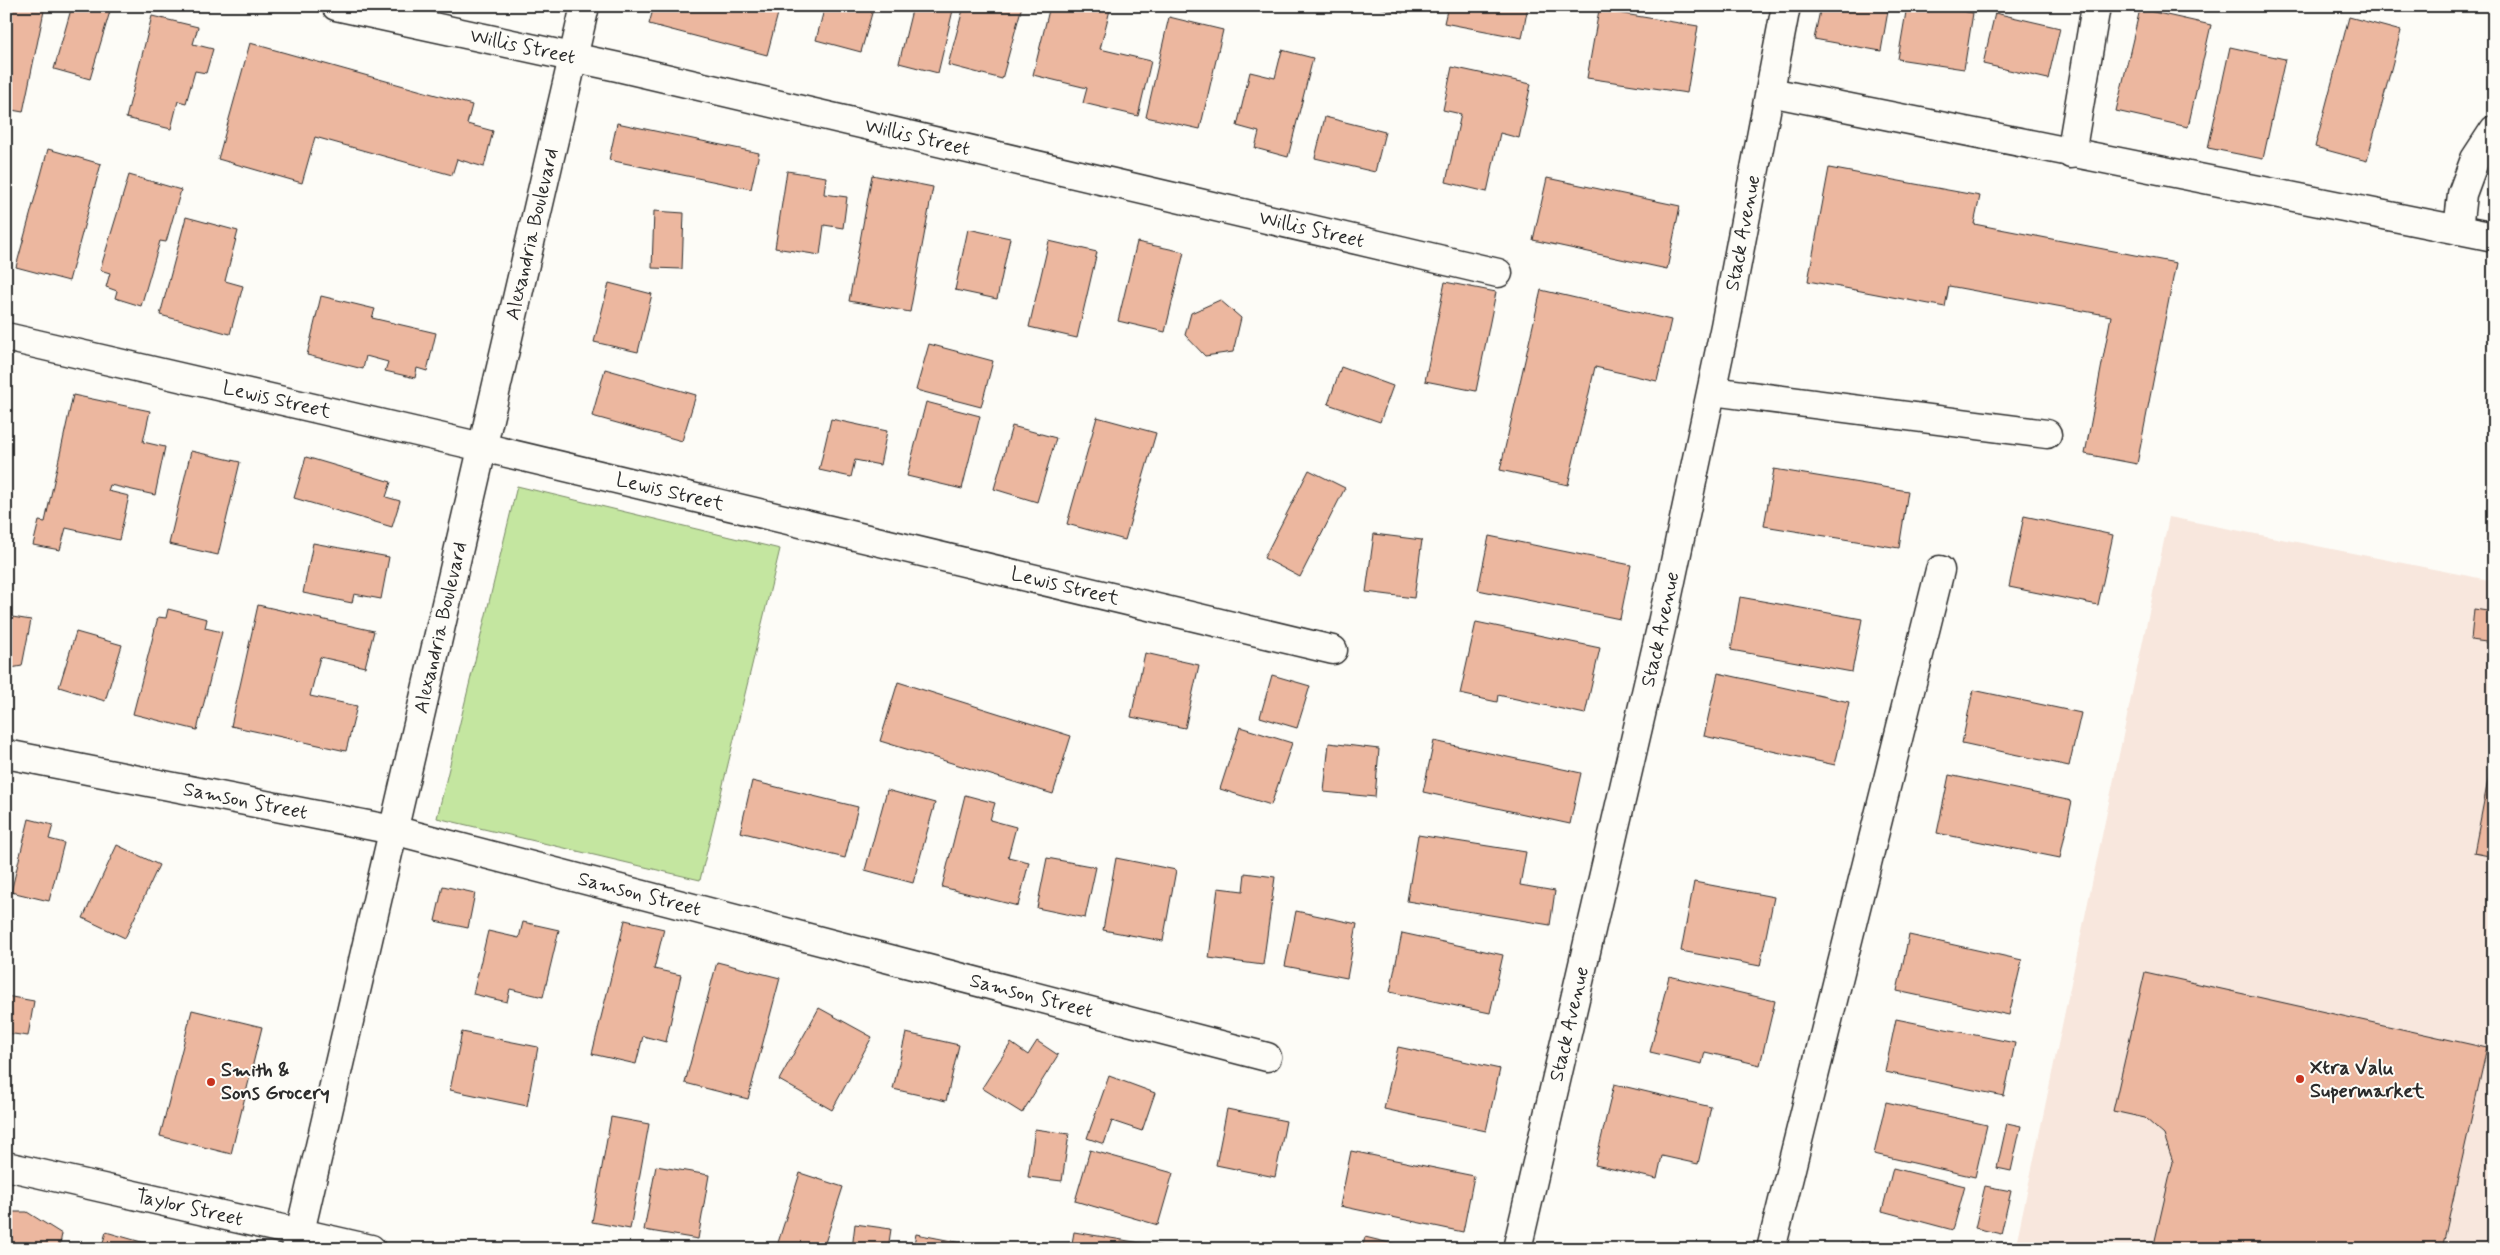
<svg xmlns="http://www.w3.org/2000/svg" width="2500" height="1255" font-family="Mynerve,sans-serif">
  <rect width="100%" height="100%" fill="#fdfcf7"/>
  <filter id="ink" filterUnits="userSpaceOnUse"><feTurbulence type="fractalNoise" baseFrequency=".02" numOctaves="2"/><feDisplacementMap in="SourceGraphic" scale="10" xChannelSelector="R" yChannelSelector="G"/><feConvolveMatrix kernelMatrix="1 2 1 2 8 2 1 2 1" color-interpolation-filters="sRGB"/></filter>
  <g filter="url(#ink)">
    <path fill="#f8e7dd" d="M2169,517L2494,581V1223L2488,1249H2015Z"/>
    <path fill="#c4e6a0" stroke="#788866" d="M517,486L780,549L700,880L437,818Z"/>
    <path fill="#ecb79f" stroke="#2b2b2b" d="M6,6H45L23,112L6,109Z
      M72,6L111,8L90,79L54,69Z
      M654,6H780L767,55L649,24Z
      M825,6H874L861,52L816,40Z
      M913,6H954L938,73L899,63Z
      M964,6H1022L1002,79L948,65Z
      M1050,6H1111L1100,49L1151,61L1138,116L1083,103L1087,88L1033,75Z
      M1372,6H1404L1403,13Z
      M1448,6H1528L1522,38L1444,23Z
      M1821,6H1873V8L1888,11L1881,51L1814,39Z
      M1907,6H1929L1973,13L1964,69L1898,59Z
      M2140,9L2211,25L2188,127L2116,111Z
      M1599,10L1698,26L1687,93L1587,78Z
      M1995,13L2060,28L2048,79L1983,64Z
      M152,16L198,27L193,44L213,49L206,73L195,71L186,103L178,101L171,129L126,118Z
      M1169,17L1223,30L1200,129L1146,117Z
      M2349,17L2401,31L2367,161L2315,147Z
      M250,43L472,105L467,124L493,131L484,167L457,159L452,175L315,137L302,183L218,159Z
      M2230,47L2285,59L2263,159L2208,148Z
      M1282,50L1313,58L1288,157L1255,148L1259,132L1237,126L1250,72L1275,78Z
      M1452,67L1531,84L1519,138L1500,133L1487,192L1446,182L1461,114L1443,110Z
      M1325,117L1385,132L1375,172L1315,158Z
      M617,123L759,153L751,189L609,160Z
      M48,149L101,164L69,281L16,267Z
      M1829,168L1980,196L1974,224L2176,263L2137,464L2085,454L2111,316L1949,286L1945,307L1808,281Z
      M787,171L826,177L824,194L847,197L843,228L824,225L820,255L775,248Z
      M129,175L181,190L166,242L160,241L141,306L115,298L117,291L106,287L110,273L100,270Z
      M872,175L933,187L910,312L849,301Z
      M1547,178L1680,206L1667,269L1533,240Z
      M654,211L684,213L682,269L652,268Z
      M186,217L238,231L225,281L243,286L230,334L160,315Z
      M968,229L1010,238L997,299L955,290Z
      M1049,241L1097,252L1077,338L1029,327Z
      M1137,242L1184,252L1165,332L1118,321Z
      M1445,282L1496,292L1476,391L1425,381Z
      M609,283L652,294L638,352L594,342Z
      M1541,290L1671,320L1657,381L1595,367L1568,485L1500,470Z
      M321,296L375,309L372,318L436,333L427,371L417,368L415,378L385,371L388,362L366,356L363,369L307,355Z
      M1220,300L1241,318L1233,352L1205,356L1185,335L1191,313Z
      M929,344L993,361L981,407L916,390Z
      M1341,367L1393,386L1380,422L1328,404Z
      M605,369L696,395L682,441L592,416Z
      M73,395L150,411L143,442L165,447L155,495L110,485L108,491L129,496L119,540L66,528L60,550L33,545L39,521L45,522Z
      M926,402L980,416L962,489L907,476Z
      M1097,417L1156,433L1125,540L1067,524Z
      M831,419L887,431L880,465L855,460L851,477L819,470Z
      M1012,426L1056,438L1037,502L994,489Z
      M191,451L240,462L218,555L169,544Z
      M306,457L391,482L386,497L400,501L392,527L294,498Z
      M1774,469L1908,491L1899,548L1764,526Z
      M1309,470L1345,488L1300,577L1264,558Z
      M2024,516L2113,535L2098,605L2009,587Z
      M1374,534L1422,540L1414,598L1366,592Z
      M1489,536L1631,565L1620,619L1478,590Z
      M313,543L389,557L381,599L354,594L352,603L303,593Z
      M1740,597L1862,619L1852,672L1731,650Z
      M258,605L374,631L365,667L320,657L310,696L357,706L346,751L231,726Z
      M168,609L207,619L205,628L222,632L197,730L133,714L158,617L166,618Z
      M2474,609L2494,612V643L2471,640Z
      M6,616L31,620L22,666L11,668L8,686Z
      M1476,622L1600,648L1585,714L1498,695L1497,702L1460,694Z
      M76,632L122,645L105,701L59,687Z
      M1145,653L1199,665L1185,728L1131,717Z
      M1718,673L1849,702L1835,765L1704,736Z
      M1272,675L1310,686L1297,728L1260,717Z
      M898,682L1071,736L1053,794L880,741Z
      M1973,690L2081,713L2069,766L1962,743Z
      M1240,727L1292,743L1271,805L1220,789Z
      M1434,741L1581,773L1570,824L1423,792Z
      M1329,743L1379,749L1375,797L1324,792Z
      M2494,749V857L2474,853Z
      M1949,775L2072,801L2060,858L1937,833Z
      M752,781L858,807L845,858L740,832Z
      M887,790L935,803L913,883L865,870Z
      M965,795L995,803L990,820L1016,827L1008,857L1029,862L1018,906L942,887Z
      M29,819L53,825L49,839L64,843L49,901L11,892Z
      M1418,835L1526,852L1520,885L1555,891L1550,925L1407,901Z
      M117,845L159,865L125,938L83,918Z
      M1047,858L1096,867L1085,918L1037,908Z
      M1116,858L1176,870L1163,941L1103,930Z
      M1245,873L1275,877L1263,965L1209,958L1218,888L1243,891Z
      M1694,882L1774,897L1760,966L1681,951Z
      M443,886L475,893L468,928L435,921Z
      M1296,911L1357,924L1347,978L1285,966Z
      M625,920L664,929L654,969L681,975L666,1042L643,1036L636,1064L592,1054Z
      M523,922L559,930L543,997L510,989L507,1002L473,994L488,931L519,938Z
      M1402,933L1503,955L1490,1013L1390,992Z
      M1909,935L2022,960L2009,1015L1897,991Z
      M717,962L780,978L748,1099L685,1083Z
      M2145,972L2487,1048L2442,1249H2153L2173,1162L2164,1135L2145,1118L2113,1111Z
      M1669,976L1775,1001L1760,1065L1705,1052L1702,1064L1650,1052Z
      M6,996L34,1001L28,1036L6,1033Z
      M819,1008L872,1037L832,1110L779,1080Z
      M192,1010L262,1027L231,1154L160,1136Z
      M1896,1019L2015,1043L2004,1096L1885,1072Z
      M462,1032L538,1047L527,1106L450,1090Z
      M906,1033L959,1045L946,1101L893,1089Z
      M1037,1041L1058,1055L1022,1113L982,1088L1011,1043L1028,1055Z
      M1398,1047L1500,1069L1486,1131L1384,1109Z
      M1109,1076L1155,1093L1142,1131L1112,1121L1104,1144L1087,1138Z
      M1614,1084L1711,1107L1698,1164L1662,1156L1657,1179L1595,1165Z
      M1886,1102L1987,1125L1975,1177L1874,1154Z
      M1227,1109L1286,1121L1275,1177L1216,1165Z
      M611,1117L649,1124L630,1229L592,1222Z
      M2007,1123L2021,1126L2011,1171L1997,1168Z
      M1035,1129L1069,1134L1062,1181L1028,1177Z
      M1090,1150L1173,1173L1158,1225L1075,1201Z
      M1351,1151L1474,1176L1463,1232L1340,1206Z
      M656,1166L709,1175L698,1239L644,1230Z
      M1893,1168L1965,1186L1953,1230L1882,1211Z
      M800,1173L843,1187L823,1249H776Z
      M1985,1186L2011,1191L2001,1234L1975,1228Z
      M6,1212H27L62,1234L59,1249H6Z
      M855,1224L891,1229L888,1249H852Z
      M106,1232L166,1249H101Z
      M1074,1232L1165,1247V1249H1071Z
      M916,1234L967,1244L966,1249H913Z
      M1365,1237L1414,1249H1362Z
      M1861,1242L1881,1249H1858Z"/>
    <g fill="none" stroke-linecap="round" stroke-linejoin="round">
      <defs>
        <g id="minor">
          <path id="s1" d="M336,6L618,67L1498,273"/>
          <path d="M1770,92L2494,237"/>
          <path d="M2071,154L2096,6"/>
          <path d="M2458,230L2462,194L2475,159L2494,130"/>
          <path id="s2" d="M6,337L482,447L1333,650"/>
          <path d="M1712,391L2047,434"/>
          <path id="s3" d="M6,754L393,830L1267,1057"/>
          <path id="s4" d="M6,1166L371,1249"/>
          <path id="s5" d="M296,1249L585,6"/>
          <path id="s6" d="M1517,1249L1661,628L1725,326L1786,6"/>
          <path d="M1771,1249L1940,570"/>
        </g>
      </defs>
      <use href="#minor" stroke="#2b2b2b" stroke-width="31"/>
      <use href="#minor" stroke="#fdfcf7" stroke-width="28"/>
    </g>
  </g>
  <g fill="#c8321e" stroke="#fdfcf7" stroke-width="2">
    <circle cx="2300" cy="1079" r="5"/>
    <circle cx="211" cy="1082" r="5"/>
  </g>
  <g text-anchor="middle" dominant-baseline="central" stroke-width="4" stroke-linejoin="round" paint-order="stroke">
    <g font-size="20" fill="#2b2b2b" stroke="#fdfcf7">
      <text stroke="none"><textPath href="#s1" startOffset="191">Willis Street</textPath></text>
      <text stroke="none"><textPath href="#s1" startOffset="596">Willis Street</textPath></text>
      <text stroke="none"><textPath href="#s1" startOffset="1001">Willis Street</textPath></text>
      <text stroke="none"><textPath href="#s5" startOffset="1042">Alexandria Boulevard</textPath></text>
      <text stroke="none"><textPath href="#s6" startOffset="1041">Stack Avenue</textPath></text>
      <text stroke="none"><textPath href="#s2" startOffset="278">Lewis Street</textPath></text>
      <text stroke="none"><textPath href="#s2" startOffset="682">Lewis Street</textPath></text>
      <text stroke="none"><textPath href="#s2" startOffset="1088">Lewis Street</textPath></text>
      <text stroke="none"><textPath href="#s5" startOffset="638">Alexandria Boulevard</textPath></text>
      <text stroke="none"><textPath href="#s6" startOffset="636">Stack Avenue</textPath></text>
      <text stroke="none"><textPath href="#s3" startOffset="244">Samson Street</textPath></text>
      <text stroke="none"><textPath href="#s3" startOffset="649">Samson Street</textPath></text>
      <text stroke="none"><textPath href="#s3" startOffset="1054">Samson Street</textPath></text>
      <text stroke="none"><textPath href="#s6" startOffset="231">Stack Avenue</textPath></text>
      <text stroke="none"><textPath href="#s4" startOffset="188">Taylor Street</textPath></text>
    </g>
    <g font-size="20" font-weight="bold" fill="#2b2b2b" stroke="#fdfcf7" text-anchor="start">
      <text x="2310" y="1068">Xtra Valu<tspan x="2310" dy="23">Supermarket</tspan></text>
      <text x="221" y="1070">Smith &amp;<tspan x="221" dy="23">Sons Grocery</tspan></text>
    </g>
  </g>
  <rect width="2500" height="1255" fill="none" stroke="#fdfcf7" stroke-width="25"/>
  <rect x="12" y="12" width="2475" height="1230" fill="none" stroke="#2b2b2b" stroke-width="2" filter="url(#ink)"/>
</svg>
